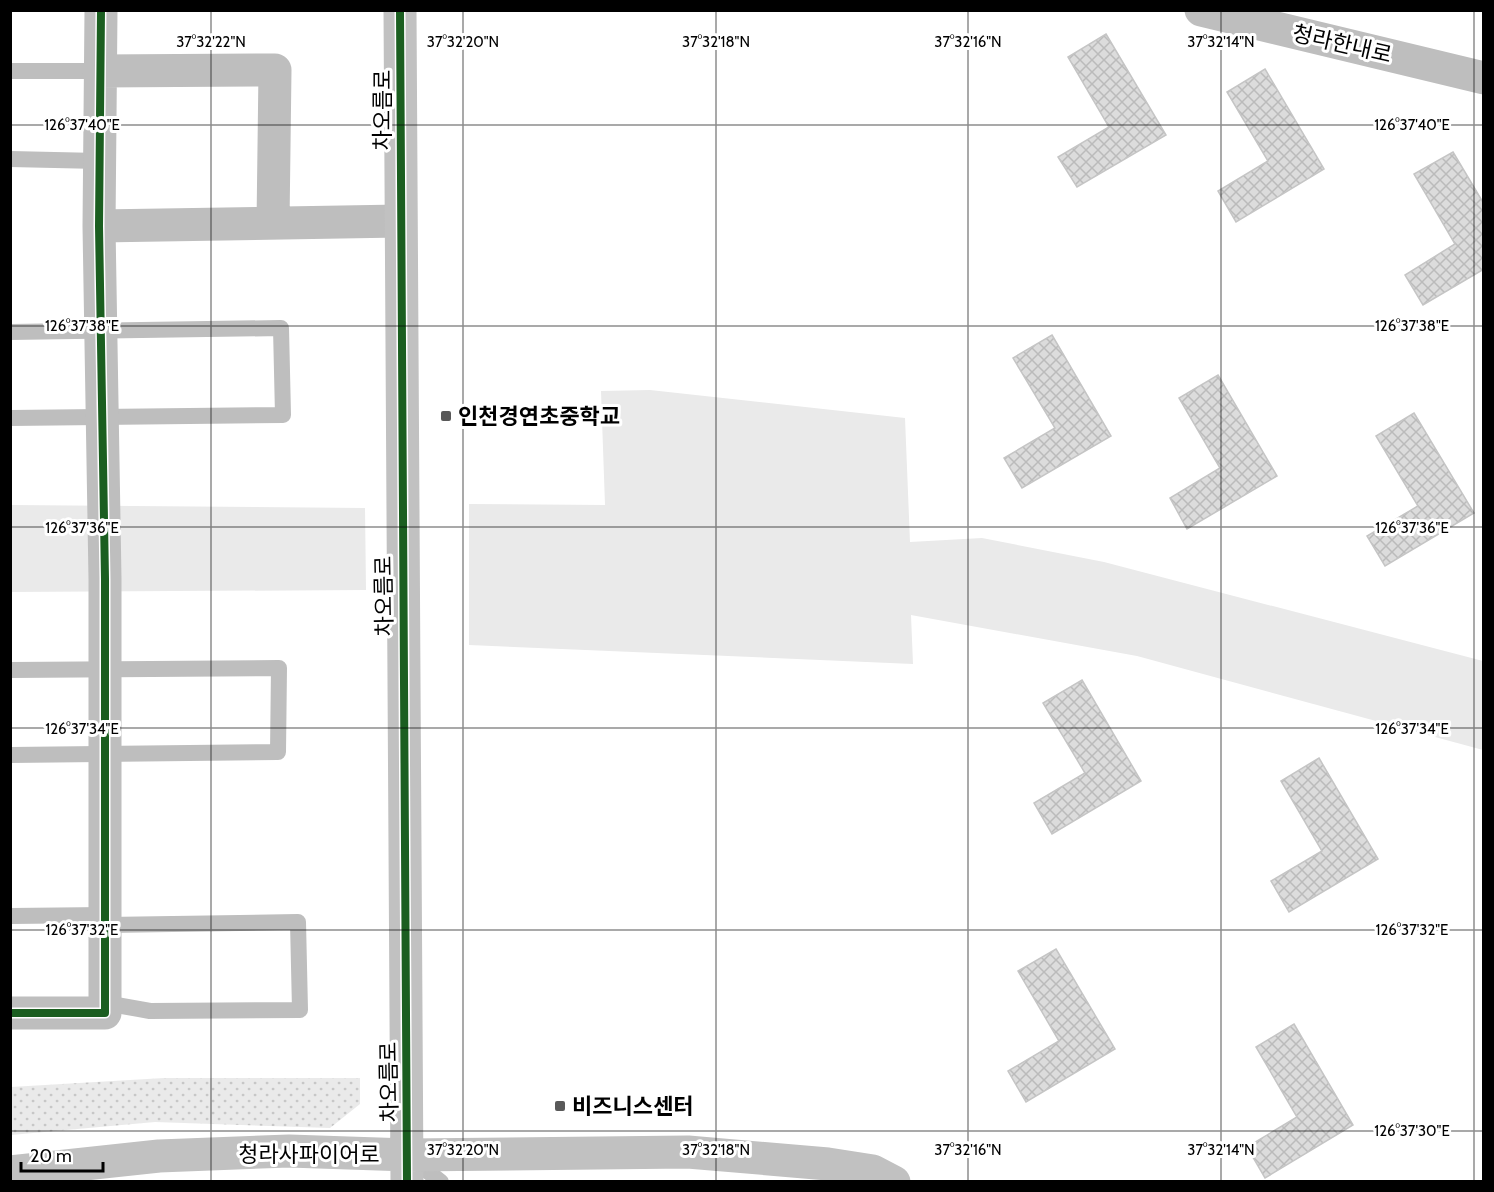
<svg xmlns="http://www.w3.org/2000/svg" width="1494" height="1192" font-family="Cabin,'Noto Sans KR',sans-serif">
  <defs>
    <pattern id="grass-dots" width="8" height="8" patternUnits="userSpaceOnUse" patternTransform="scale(1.5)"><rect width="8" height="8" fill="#eaeaea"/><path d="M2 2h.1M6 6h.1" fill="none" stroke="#c7c7c7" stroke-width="1.8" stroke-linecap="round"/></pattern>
    <pattern id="building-cross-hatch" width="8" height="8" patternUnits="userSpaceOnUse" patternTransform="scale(1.5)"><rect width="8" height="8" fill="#dcdcdc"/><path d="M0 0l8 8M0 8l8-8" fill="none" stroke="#bbb"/></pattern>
  </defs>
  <rect width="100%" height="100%" fill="#fff"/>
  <path fill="url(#grass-dots)" d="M164,1078H360V1104L330,1128L155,1122L11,1135V1087Z"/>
  <path fill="#eaeaea" d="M650,390L905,418L910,542L982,538L1104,562L1483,661V750L1137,656L911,615L913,664L469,645V504L605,505L601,391Z
    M11,505L365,508L366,590L11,592Z"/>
  <path fill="url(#building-cross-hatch)" stroke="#c5c5c5" stroke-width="1.5" d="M1106,34L1166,135L1077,187L1058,157L1109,127L1068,57Z
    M1265,69L1324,169L1236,222L1218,191L1268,161L1227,92Z
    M1453,152L1484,204V269L1423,305L1405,275L1455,244L1414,174Z
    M1052,335L1111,436L1022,488L1004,458L1055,428L1013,358Z
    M1218,375L1277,476L1187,529L1170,498L1220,468L1179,398Z
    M1414,413L1474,513L1385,566L1367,536L1418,506L1376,436Z
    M1082,680L1141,781L1052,834L1034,803L1085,773L1043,703Z
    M1319,758L1378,859L1289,912L1271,881L1322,851L1281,781Z
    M1056,949L1115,1049L1026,1102L1008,1071L1059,1041L1018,971Z
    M1294,1024L1353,1125L1265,1178L1247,1147L1297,1117L1256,1047Z"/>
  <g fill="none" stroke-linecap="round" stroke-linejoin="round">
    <path stroke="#bebebe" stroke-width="16" d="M10,71H99
      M10,159L99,161
      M10,332L281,328L283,415L10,418
      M10,670L279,668L278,752L10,755
      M10,916L106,915
      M105,1003L150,1011L300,1010L298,922L106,925
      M411,1158L441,1182"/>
    <path stroke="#bebebe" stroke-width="33" d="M1201,10L1484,78
      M99,71L275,70L273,223
      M99,226L400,221
      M10,1013H105V579L99,226L101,10"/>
    <path stroke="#c1c1c1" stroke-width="33" d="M400,10L407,1182
      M10,1172L159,1156L289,1151L408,1155L688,1152L828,1164L873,1171L894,1182"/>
    <defs>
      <path id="cycleway" d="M400,10L407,1182
        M10,1013H105V579L99,226L101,10"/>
    </defs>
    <use href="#cycleway" stroke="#fff" stroke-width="11"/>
    <use href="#cycleway" stroke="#1b5e20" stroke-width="8"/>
  </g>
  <path fill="none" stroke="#000" stroke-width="1.5" stroke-opacity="0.45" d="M211,10V1182M463,10V1182M716,10V1182M968,10V1182M1221,10V1182M1474,10V1182M10,125H1484M10,326H1484M10,527H1484M10,728H1484M10,930H1484M10,1131H1484"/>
  <g fill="#595959" stroke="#fff" stroke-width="2">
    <rect x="440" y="410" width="12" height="12" rx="3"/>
    <rect x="554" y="1100" width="12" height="12" rx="3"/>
  </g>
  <g text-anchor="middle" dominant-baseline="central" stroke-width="6" stroke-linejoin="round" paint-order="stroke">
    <g font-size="22" fill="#000" stroke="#fff">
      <text transform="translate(1342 44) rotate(13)">청라한내로</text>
      <text transform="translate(382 110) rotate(-90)">차오름로</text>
      <text transform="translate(384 596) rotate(-91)">차오름로</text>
      <text transform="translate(389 1082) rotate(-91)">차오름로</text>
      <text x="309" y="1154">청라사파이어로</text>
    </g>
    <g font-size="22" font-weight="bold" fill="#000" stroke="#fff" text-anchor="start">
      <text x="458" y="416">인천경연초중학교</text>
      <text x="572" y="1106">비즈니스센터</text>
    </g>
  </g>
  <g font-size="15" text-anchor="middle" fill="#000" stroke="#fff" stroke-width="6" stroke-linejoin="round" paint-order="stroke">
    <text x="211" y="47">37°32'22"N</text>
    <text x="463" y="47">37°32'20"N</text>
    <text x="716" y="47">37°32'18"N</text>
    <text x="968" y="47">37°32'16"N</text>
    <text x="1221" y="47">37°32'14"N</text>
    <text x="1412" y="130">126°37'40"E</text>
    <text x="82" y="130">126°37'40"E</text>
    <text x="1412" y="331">126°37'38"E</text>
    <text x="82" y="331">126°37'38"E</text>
    <text x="1412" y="533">126°37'36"E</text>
    <text x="82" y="533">126°37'36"E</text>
    <text x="1412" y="734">126°37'34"E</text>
    <text x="82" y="734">126°37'34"E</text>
    <text x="1412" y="935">126°37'32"E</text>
    <text x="82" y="935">126°37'32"E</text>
    <text x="1412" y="1136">126°37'30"E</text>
    <text x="463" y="1155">37°32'20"N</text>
    <text x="716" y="1155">37°32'18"N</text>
    <text x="968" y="1155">37°32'16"N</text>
    <text x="1221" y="1155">37°32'14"N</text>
  </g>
  <rect width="1494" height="1192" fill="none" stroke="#000000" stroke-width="24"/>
  <path d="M21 1162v9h82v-9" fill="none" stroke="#000000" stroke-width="3"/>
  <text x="30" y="1162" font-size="18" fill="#000000" stroke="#ffffff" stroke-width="4.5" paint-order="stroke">20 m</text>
</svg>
